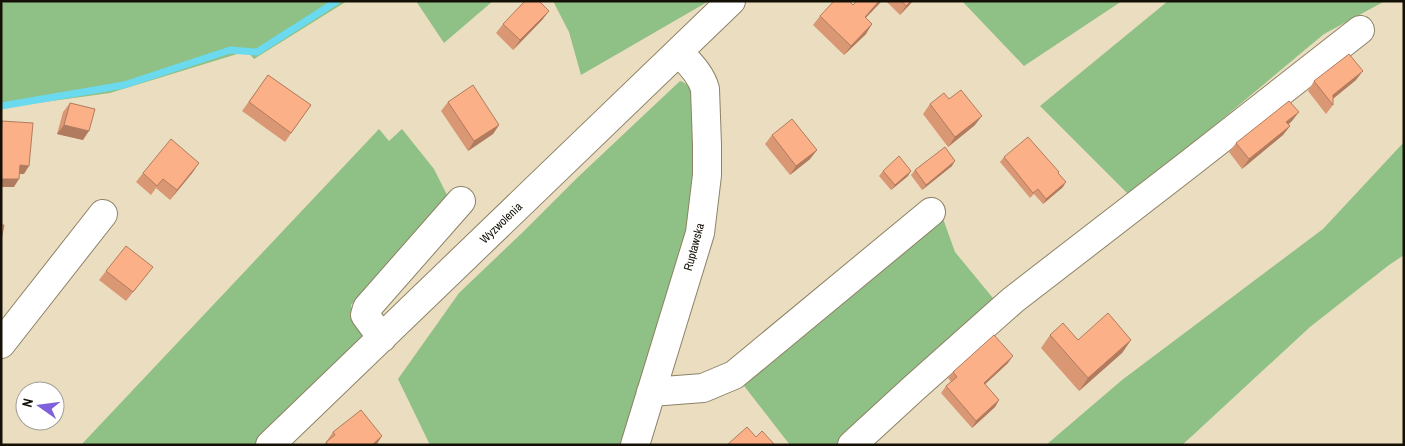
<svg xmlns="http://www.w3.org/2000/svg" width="1405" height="446" font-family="'Archivo Narrow',sans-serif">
  <rect width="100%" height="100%" fill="#ebdec0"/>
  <path fill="#8fc085" d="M11,1H347L254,59L247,51L110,93L1,108V3Z
    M416,1H493L444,43Z
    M553,1H709L581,75L569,32Z
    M962,1H1122L1024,66Z
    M1168,1H1385L1324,34L1130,196L1040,106Z
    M680,81C688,83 691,89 694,95V217L625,445H430L398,379L459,293L524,231L577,178Z
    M379,129L389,141L402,129L434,169L450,201L351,305L353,316L367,336L256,445H81Z
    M1404,142V255L1389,265L1310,327L1192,436L1182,445H1046L1122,380L1323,229Z
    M941,213L955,252L997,303L836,445H790L741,382Z"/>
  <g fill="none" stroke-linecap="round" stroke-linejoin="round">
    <path stroke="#6bdaee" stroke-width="7" d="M1,106L124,85L230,50L257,52L337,1"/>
    <defs>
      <path id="minor" d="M382,338L365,315L367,308L461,201
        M1,344L103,214
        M651,392L703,388L734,375L931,212
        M270,445L731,1
        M635,445L700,233L707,175V145L705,89C701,74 689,63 679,52
        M852,445L914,388L1013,300L1189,164L1360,30"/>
    </defs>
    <use href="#minor" stroke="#8d8266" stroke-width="30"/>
    <use href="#minor" stroke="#fff" stroke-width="28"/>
  </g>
  <path fill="#d99774" d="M886,1H913L900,15Z
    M549,11L542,20L513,50L496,33L503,24Z
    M820,16L866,18V34L844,55L813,25Z
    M268,75L311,105L285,142L242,111Z
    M1356,80L1333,99V105L1326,114L1308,91L1314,81Z
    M949,99L975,125L948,147L923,114L930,104Z
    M448,102L499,125L493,134L468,151L441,111Z
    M70,103L83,140L57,134L63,112Z
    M1292,121L1289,124L1290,126L1283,135L1242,169L1229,152L1236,143Z
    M772,135L817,150L810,159L790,175L765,144Z
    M1004,157L1059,172L1058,173L1063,187L1043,204L1034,194L1030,198L1000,162Z
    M952,166L922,190L911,175L915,170Z
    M883,171L908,176L891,190L879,176Z
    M193,172L170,200L156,188L151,195L136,182L143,173Z
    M153,267L126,301L99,280L106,271Z
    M1050,335L1078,340H1131L1122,353L1079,391L1041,348Z
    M1008,363L985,384L999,400L995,407L972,428L941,393L946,386L951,382L948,378L953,372Z
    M333,432L382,436L376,445H324Z"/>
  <path fill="#b07b5e" d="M879,1H882L858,26L865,17Z
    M911,1H913L900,15L906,6Z
    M549,11L542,20L513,50L520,40Z
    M872,24L866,34L844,55L851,46Z
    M1363,71L1356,80L1330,101L1333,95Z
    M1299,112L1292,121L1280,131L1286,122Z
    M982,116L975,125L948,147L955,137Z
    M64,125L89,131L83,140L57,134Z
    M499,125L493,134L468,151L474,141Z
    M1290,126L1283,135L1242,169L1249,159Z
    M817,150L810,159L790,175L796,166Z
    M955,161L952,166L922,190L926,185Z
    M199,163L193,172L170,200L177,190Z
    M20,165L29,166L24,174H14Z
    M911,171L908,176L891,190L895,185Z
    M1,179H19L14,187H1Z
    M1066,182L1063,187L1043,204L1046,199Z
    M1131,340L1122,353L1079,391L1088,378Z
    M1013,356L1008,363L979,390L984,383Z
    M999,400L995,407L972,428L976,421Z
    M382,436L376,445H372Z"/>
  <path fill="#fcb087" stroke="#b07b5e" d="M525,1H539L549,11L520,40L503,24Z
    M834,1H849L853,5L857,1H879L865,17L872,24L851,46L820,16Z
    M902,1H911L906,6Z
    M1349,54L1363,71L1333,95V105L1314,81Z
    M268,75L311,105L291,133L249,102Z
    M473,85L499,125L474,141L448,102Z
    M961,90L982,116L955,137L930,104L944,93L949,99Z
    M1289,101L1299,112L1286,122L1290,126L1249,159L1236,143Z
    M70,103L95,109L89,131L64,125Z
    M792,119L817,150L796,166L772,135Z
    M2,121L33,123L29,166L20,165L19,179H1V139Z
    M1028,137L1059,172L1058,173L1066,182L1046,199L1038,189L1033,193L1004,157Z
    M171,139L199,163L177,190L163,179L157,186L143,173Z
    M945,147L955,161L926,185L915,170Z
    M899,156L911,171L895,185L883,171Z
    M1,225H4L1,240Z
    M126,246L153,267L133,292L106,271Z
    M1108,313L1131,340L1088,378L1050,335L1063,323L1078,340Z
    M994,335L1013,356L984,383L999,400L976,421L946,386L957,377L953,372Z
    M361,410L382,436L372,445H328L326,442L335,435L333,432Z
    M747,427L756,437L762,431L775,445H727Z"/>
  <g text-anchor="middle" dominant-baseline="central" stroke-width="4" stroke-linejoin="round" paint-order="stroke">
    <g font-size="12" fill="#141006" stroke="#fff">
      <text transform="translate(501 223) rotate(-44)">Wyzwolenia</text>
      <text transform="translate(694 247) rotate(-75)">Ruptawska</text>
    </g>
  </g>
  <rect width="1405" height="446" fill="none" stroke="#141006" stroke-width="5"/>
  <g transform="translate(40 406) rotate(284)"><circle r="24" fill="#ffffff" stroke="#a19f9b"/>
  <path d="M0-4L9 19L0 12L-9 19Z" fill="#7f61dc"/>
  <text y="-8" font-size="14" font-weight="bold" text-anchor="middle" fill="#141006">N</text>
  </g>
</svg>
